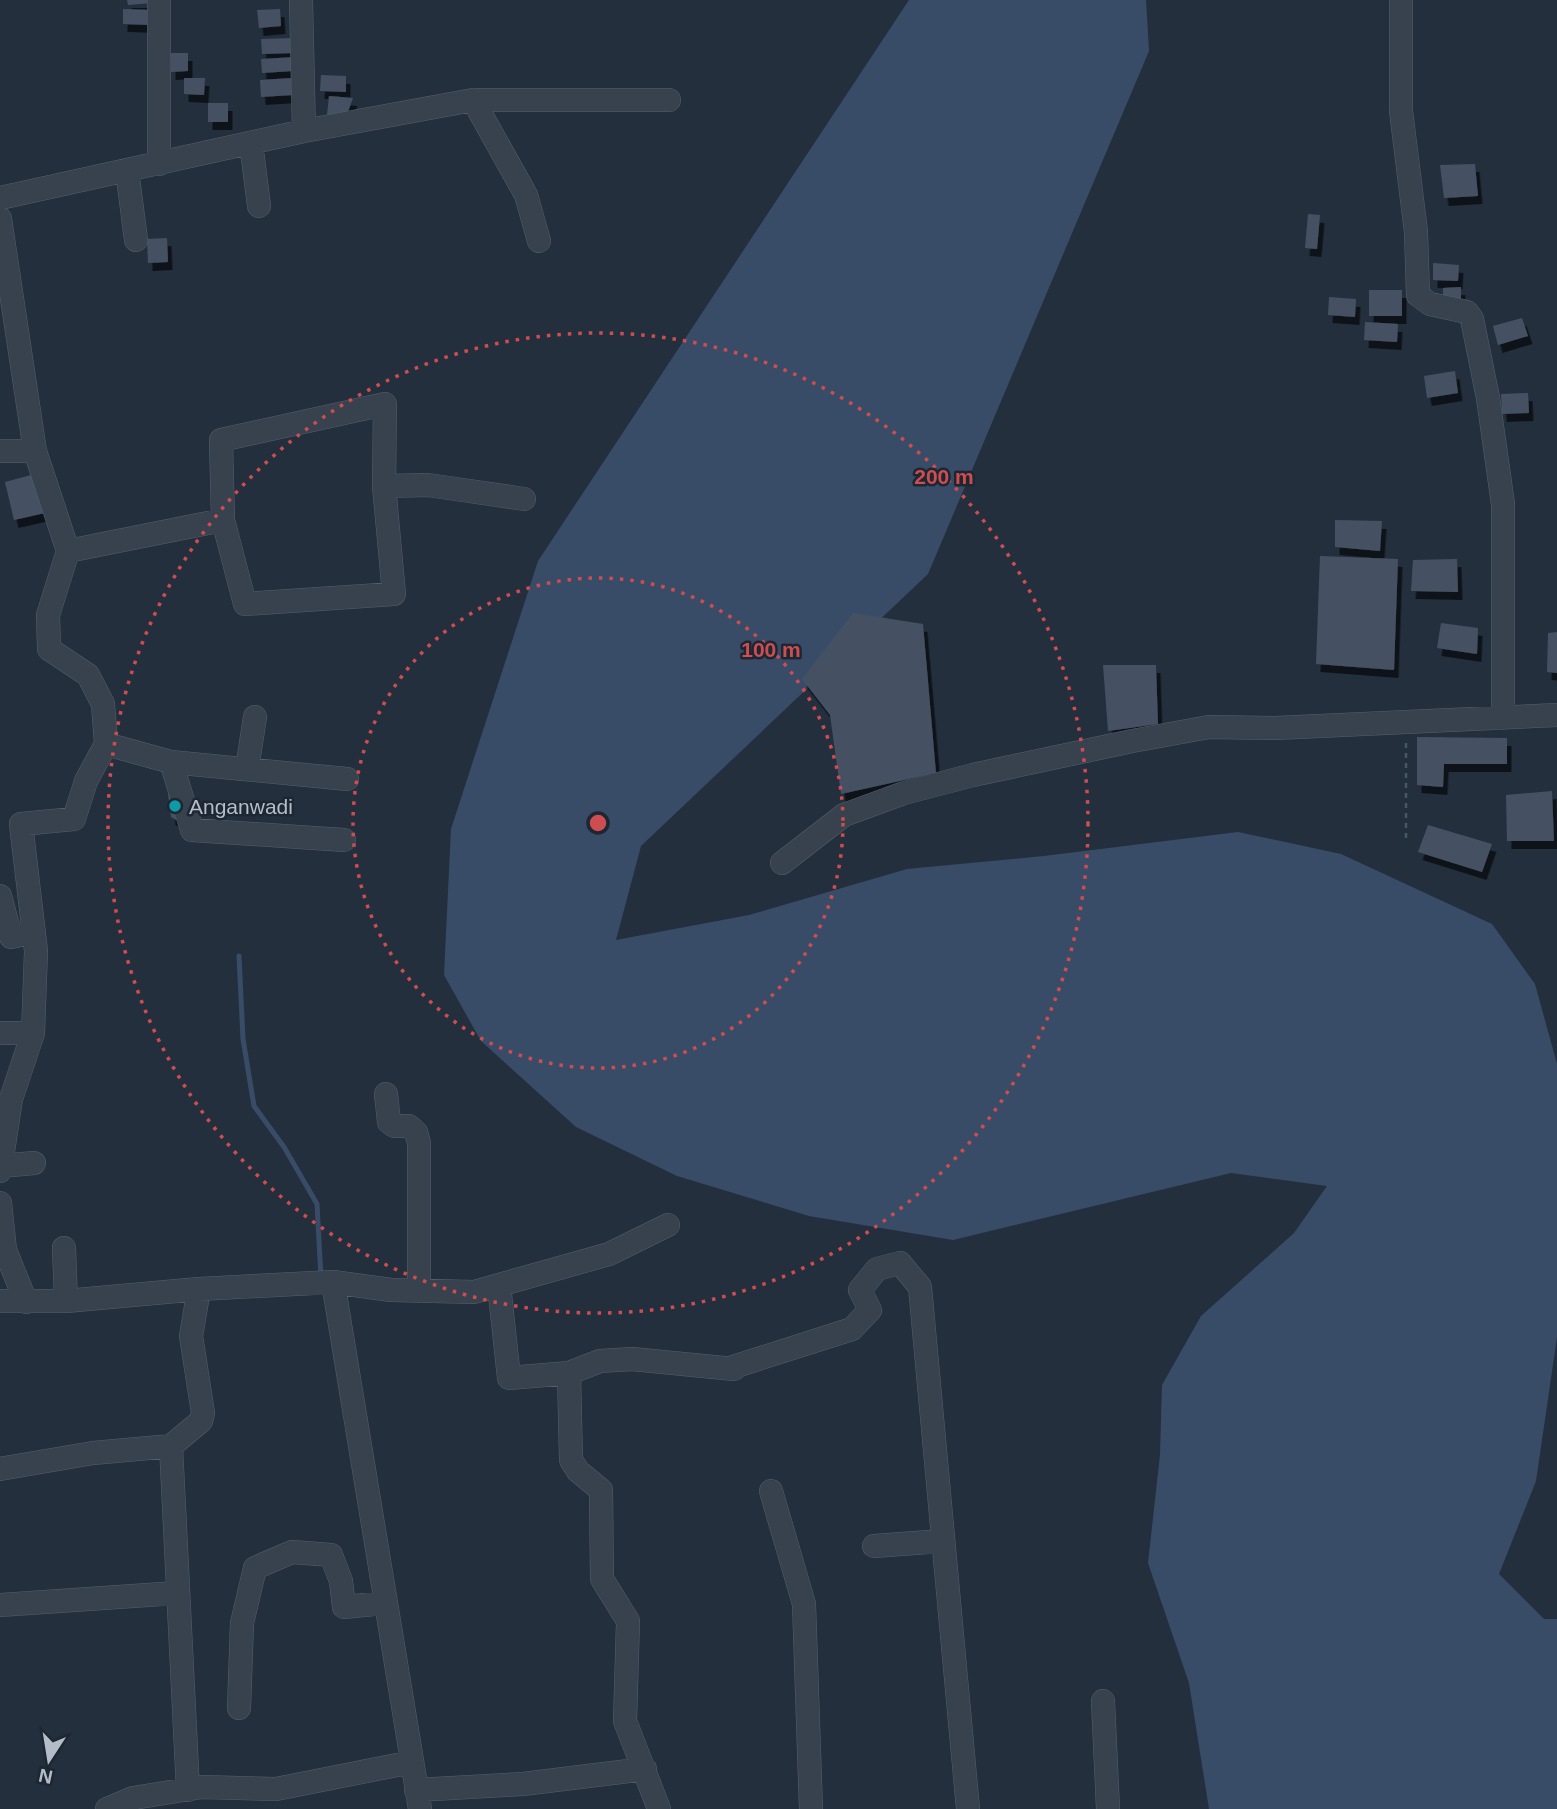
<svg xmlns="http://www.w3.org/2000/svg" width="1557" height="1809" font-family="Arial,sans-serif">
  <defs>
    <filter id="shadow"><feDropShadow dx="4.5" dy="8" stdDeviation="0" flood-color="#0009"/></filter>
  </defs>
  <rect width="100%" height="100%" fill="#242f3e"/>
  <path fill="#394c67" d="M909,0H1146L1149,51L928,574L641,846L616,940L749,915L907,869L1044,856L1238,832L1341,854L1492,924L1535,984L1557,1064V1337L1536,1481L1499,1574L1544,1619H1557V1809H1209L1189,1683L1148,1563L1160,1455L1162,1385L1201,1316L1294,1233L1327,1186L1231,1173L953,1240L809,1216L677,1176L576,1127L481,1041L444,975L451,829L538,561Z"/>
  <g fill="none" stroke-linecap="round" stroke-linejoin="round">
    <path stroke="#394c67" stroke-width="5" d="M239,956L243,1039L254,1106L284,1147L317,1204L321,1278"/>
  </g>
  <path fill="#455162" filter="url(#shadow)" d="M127,0H153V3L128,5Z
    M123,9L151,10V25L123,24Z
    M280,9L281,26L259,28L257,10Z
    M293,38L294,53L262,54L261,39Z
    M171,53H188V71L171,72Z
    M296,57L293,71L262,73L261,59Z
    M321,75L346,76V92L320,91Z
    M184,78H205L204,95L184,94Z
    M292,78L293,95L261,97L260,80Z
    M329,96L353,98L345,120L327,115Z
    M208,103H228V122H208Z
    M1475,164L1478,196L1444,198L1440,165Z
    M1308,214L1320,215L1317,249L1305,248Z
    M167,238L168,262L148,263L147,239Z
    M1433,263L1459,265L1458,281L1433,280Z
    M1461,287V299H1443V288Z
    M1369,290H1402V316H1369Z
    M1329,297L1356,299L1355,317L1328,315Z
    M1522,318L1528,336L1498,345L1493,326Z
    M1365,322L1398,324L1397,342L1364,340Z
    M1455,371L1458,393L1427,398L1424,376Z
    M1528,393L1529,413L1502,414L1501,394Z
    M35,474L45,513L14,520L5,482Z
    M1335,520L1382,521L1380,551L1335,547Z
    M1320,556L1398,559L1394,670L1316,664Z
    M1457,559L1458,592L1411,591L1413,560Z
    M853,613L923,624L936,773L841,794L830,715L802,679Z
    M1441,623L1478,628L1477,654L1437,648Z
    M1557,632V673L1547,672L1548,633Z
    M1103,665H1156L1158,724L1108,731Z
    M1417,737L1507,738V764H1444L1443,787L1417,785Z
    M1552,791L1554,841H1507L1506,795Z
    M168,794L179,797L182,816L176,820L171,817Z
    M1428,825L1492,844L1482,872L1418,852Z"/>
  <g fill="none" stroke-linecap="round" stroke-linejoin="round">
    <defs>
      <path id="minor" d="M159,0V164
        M301,0L304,131
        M1401,0V111L1416,232L1418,295L1430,304L1467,312L1472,319L1488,398L1503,504V718
        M473,100L526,195L539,241
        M251,143L259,206
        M127,170L136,240
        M0,198L304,131L473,100H669
        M0,219L35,451H0
        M384,486L394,594L245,604L223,520L221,440L385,404L384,486L428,485L524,499
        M68,551L223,520
        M106,744L171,762L347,779
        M171,762L192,830L344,840
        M247,769L255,717
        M782,863L844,815L904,793L973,775L1132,741L1209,727L1276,728L1557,715
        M0,896L11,937L34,932
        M0,1033H33
        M386,1094L389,1122L394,1126H409L416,1132L419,1143V1291
        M1,1166L34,1163
        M0,1171L11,1099L33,1033L36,951L21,824L74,819L86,781L106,744L103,704L88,675L49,649L48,615L68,551L35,451
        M0,1203L5,1250L26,1302
        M64,1248L66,1301
        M333,1282L420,1809
        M499,1285L509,1378L569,1373L571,1460L578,1471L601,1490L602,1579L628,1621L625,1721L659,1809
        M0,1301H66L199,1289L333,1282L391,1290L474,1292L609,1254L668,1225
        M733,1367L852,1329L870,1310L860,1290L877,1269L900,1263L920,1287L968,1809
        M569,1373L600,1361L632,1359L734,1369
        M171,1446L188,1790
        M0,1469L93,1453L171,1446L201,1421L203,1413L191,1336L199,1289
        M771,1491L804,1604L811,1809
        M874,1546L942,1541
        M0,1605L177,1593
        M1103,1701L1108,1809
        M239,1708L242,1623L255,1568L292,1552L331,1555L341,1581L344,1607L384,1603
        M416,1790L523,1784L645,1769
        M107,1809L133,1798L202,1787L276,1789L412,1762"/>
    </defs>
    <use href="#minor" stroke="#565f6c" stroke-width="24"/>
    <path stroke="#44595c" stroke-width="2.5" stroke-dasharray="5 5" stroke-linecap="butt" d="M1406,838V742"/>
    <use href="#minor" stroke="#38414e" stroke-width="23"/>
  </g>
  <g fill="none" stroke="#ce4d50" stroke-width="3.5" stroke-dasharray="3.5 7">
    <circle cx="598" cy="823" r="245"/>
    <circle cx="598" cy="823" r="490"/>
  </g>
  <circle fill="#0f9aa8" stroke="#1d2633" stroke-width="2.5" cx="175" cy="806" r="7"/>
  <g text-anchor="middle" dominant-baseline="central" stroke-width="5" stroke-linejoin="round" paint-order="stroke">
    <g font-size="21" fill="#b4bcc9" stroke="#1d2633" text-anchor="start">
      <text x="189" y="806">Anganwadi</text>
    </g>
  </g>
  <circle cx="598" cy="823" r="10" fill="#ce4d50" stroke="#1d2633" stroke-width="3.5"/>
  <g font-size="21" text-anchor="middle" font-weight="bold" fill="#ce4d50" stroke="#1d2633" stroke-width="5" stroke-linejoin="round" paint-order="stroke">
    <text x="944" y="484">200 m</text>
    <text x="771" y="657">100 m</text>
  </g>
  <g transform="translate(49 1760) rotate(192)" stroke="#1d2633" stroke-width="5" paint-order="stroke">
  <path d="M0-5L12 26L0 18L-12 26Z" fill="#b4bcc9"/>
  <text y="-10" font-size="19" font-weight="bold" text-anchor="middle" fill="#b4bcc9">N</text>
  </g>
</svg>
